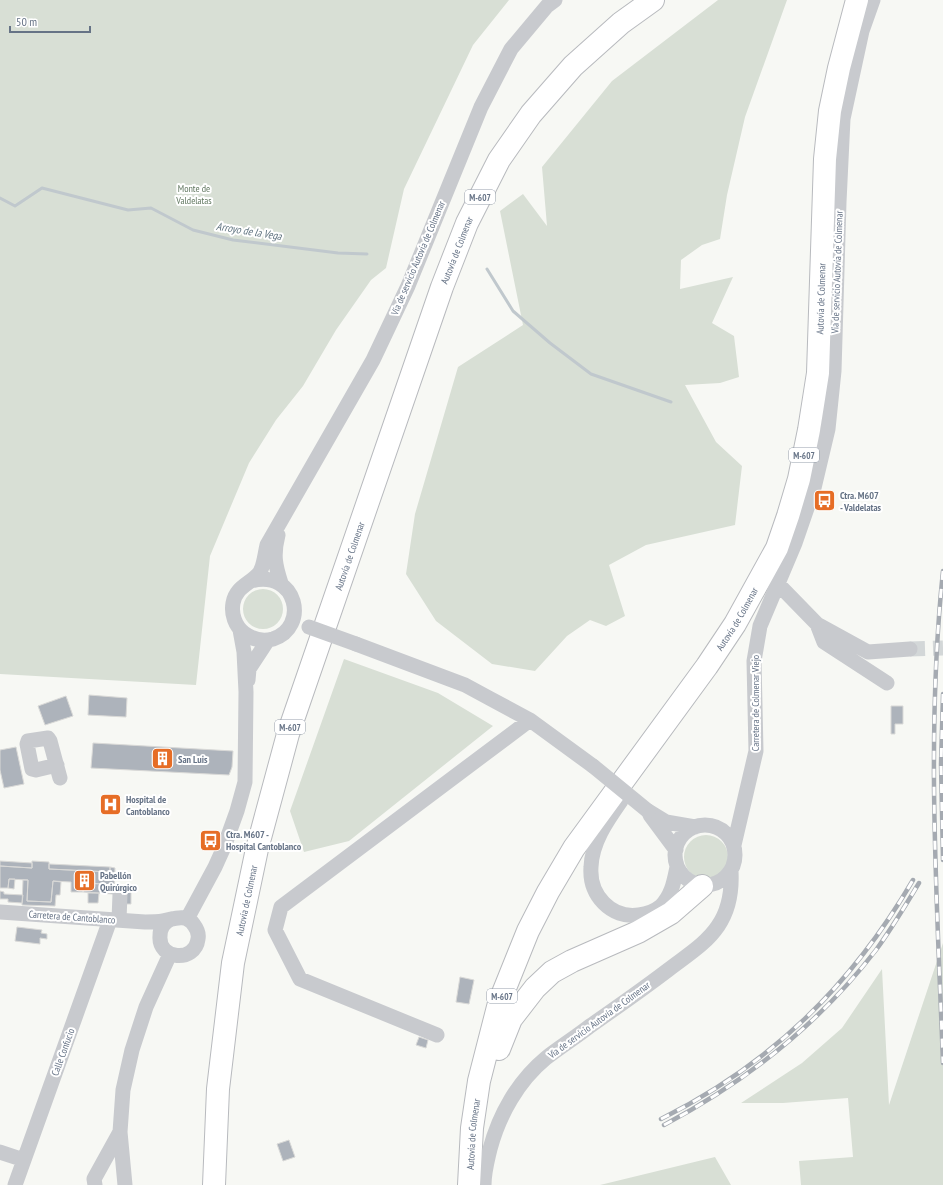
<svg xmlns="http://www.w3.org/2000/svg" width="943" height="1185" font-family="'PT Sans Narrow',sans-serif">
  <rect width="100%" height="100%" fill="#f7f8f4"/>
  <path fill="#d8dfd5" d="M0,0H509L473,45L404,189L386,268L371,280L336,330L303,386L276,420L249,463L210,556L196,685L0,674Z
    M718,0H787L745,117L727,195L720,239L702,245L681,260L680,289L733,277L712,323L734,336L739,377L720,383L685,385L716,442L742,466L735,525L646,545L609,565L625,616L606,626L590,620L567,636L535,671L492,664L436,621L406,574L415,514L458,367L523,325L500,211L523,194L547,226L542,167L612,81Z
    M243 609a20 20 0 1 1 40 0a20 20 0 1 1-40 0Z
    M344,659L438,693L493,726L349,841L304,852L290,811Z
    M684 857a22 22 0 1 1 44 0a22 22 0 1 1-44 0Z
    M943,943V1185H801L799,1161L853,1157L848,1098L783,1103H741L802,1063L842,1028L882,969L889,1105Z
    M715,1157L731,1185H600Z"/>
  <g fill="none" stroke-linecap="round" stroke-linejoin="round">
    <path stroke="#c0c8cd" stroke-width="3" d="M0,198L15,206L42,188L128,210L151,208L193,230L233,240L338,253L367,254
      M487,269L513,311L550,343L591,374L671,402"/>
  </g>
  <path fill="#adb3bb" stroke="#d9d9d7" d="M89,695L127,698L126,717L88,715Z
    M66,696L73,716L45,725L38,706Z
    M891,706H903V724H895V734H891Z
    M93,743L233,751L232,767L229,775L91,768Z
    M16,747L24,784L4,788L0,770V750Z
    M0,861L32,863V868L0,866Z
    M32,861L49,862V869L110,872V867L115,868L114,888H102L103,884L84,883L83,892H71V882L53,881L51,902L27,901L28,880L9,879L8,888H0V866L32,868Z
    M49,864L110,867V872L49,869Z
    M9,879H15L14,889L8,888Z
    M23,880H28L27,901L51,902L53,881L61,882L60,895H56L55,906L22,905Z
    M84,883L103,884L102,888H114L113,894L83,892Z
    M125,885H131V904H124Z
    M0,891L4,892V894L23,895L22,903L8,902V899H0Z
    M88,893H99L98,903H88Z
    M17,927L42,930L41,933L47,934V939L40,938V944L15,941Z
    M460,977L474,980L469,1004L456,1002Z
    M419,1037L428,1040L426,1048L416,1045Z
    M289,1140L295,1157L283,1161L277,1144Z"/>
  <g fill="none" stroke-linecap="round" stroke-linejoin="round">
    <path stroke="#d3d7d8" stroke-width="15" stroke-dasharray="15 8" stroke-linecap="butt" d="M910,649L943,648"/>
    <defs>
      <g id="highway">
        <path d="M499,1049L511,1019L535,988L552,972L572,961L638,932L671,913L702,886"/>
        <path id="s1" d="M214,1185L218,1089L233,963L257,849L288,734L442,287L467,223L499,160L531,114L573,66L621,23L653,0"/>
        <path id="s2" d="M469,1185L472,1128L479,1081L499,1003L528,931L548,892L574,848L707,666L735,624L777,548L788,516L799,479L809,430L818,373L825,159L830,111L839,68L857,0"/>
      </g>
    </defs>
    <use href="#highway" stroke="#b8babe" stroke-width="24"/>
    <path stroke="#c8cace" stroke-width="15" d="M278,535C273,555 275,565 281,583
      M251,581C298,569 309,628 273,639C262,642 252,639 244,633C235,626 231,614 233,603C236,586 251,584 260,572C264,565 265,553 267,545L373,360L408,286L481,107L511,49L547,6L555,0
      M778,584L817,624L868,652L910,649
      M817,624L824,642L887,683
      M356,644L465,685L489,698L530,720L593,766
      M248,680L249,669L268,640
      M57,765L36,770L32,769L27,744L28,741L48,738L50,741L60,778
      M621,801C607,821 592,842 591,867C589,895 611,919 639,915C647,914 655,911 661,906C672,895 674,881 677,867
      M648,811L666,822L695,827
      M650,815L676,850
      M675 855a30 30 0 1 1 60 0a30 30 0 1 1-60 0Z
      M734,845L756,751L754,661L760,626L795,543L814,488L828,429L834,371L839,202L843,119L862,31L873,0
      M0,912L145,922C151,922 157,922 163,921C174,919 186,913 194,925C197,929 199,934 198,939C195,963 158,960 160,936C160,928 164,922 171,919
      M187,919L215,867L224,847L237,811L245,782L246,692L244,652L240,630
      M119,920L120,894
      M437,1035L300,979L275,930L281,907L530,720
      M0,1152L24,1160
      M15,1185L110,920
      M95,1185L94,1179L120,1132
      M125,1185L120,1132L123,1090L132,1050L146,1007L170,954
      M484,1185C484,1172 487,1162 490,1149C499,1115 518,1081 546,1058C560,1047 576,1037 590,1026C616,1008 643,989 668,970C686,956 706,944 718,926C729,910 732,890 731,871"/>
    <use href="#highway" stroke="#fff" stroke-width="22"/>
    <defs>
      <path id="rail" d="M943,571C926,734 937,899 943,1063
        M943,694L941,764L943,860
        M661,1119C771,1064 851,986 913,880
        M664,1125C747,1081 819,1024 876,950C892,928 905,906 919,883"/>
    </defs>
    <use href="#rail" stroke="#a5aab1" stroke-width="4.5"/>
    <use href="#rail" stroke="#fff" stroke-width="3" stroke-dasharray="9" stroke-linecap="butt"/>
    <path stroke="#c8cace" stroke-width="15" d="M309,627L356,644
      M593,766L648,811"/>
  </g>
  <defs>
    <symbol id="bus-square" viewBox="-11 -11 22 22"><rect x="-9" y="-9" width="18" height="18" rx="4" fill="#e66d26" stroke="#fff"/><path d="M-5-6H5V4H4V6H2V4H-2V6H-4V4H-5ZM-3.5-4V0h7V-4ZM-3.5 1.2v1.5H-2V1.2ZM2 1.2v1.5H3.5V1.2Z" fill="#fff"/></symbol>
    <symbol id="building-square" viewBox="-11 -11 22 22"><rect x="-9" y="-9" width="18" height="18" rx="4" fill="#e66d26" stroke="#fff"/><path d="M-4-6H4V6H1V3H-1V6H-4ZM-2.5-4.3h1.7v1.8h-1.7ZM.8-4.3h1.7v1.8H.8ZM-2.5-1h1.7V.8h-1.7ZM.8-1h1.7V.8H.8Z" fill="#fff"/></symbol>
    <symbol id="hospital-square" viewBox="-11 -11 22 22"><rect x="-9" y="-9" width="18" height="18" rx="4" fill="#e66d26" stroke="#fff"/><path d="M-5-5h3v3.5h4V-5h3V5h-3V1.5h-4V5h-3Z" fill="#fff"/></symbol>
  </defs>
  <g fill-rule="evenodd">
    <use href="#bus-square" x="812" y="488" width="25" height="25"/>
    <use href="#building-square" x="150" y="746" width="25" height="25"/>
    <use href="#hospital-square" x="98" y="792" width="25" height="25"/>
    <use href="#bus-square" x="198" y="828" width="25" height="25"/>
    <use href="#building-square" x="72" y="868" width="25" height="25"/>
  </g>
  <g text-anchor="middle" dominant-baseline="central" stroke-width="4" stroke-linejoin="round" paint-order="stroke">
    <g fill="#fff" stroke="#949daa" stroke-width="1">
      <rect x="465" y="190" width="30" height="14" rx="3"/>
      <rect x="789" y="448" width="30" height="14" rx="3"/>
      <rect x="275" y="720" width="30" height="14" rx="3"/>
      <rect x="487" y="989" width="30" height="14" rx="3"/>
    </g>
    <g font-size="9" font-weight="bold" fill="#667386">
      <text x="480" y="197">M-607</text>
      <text x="804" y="455">M-607</text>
      <text x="290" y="727">M-607</text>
      <text x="502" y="996">M-607</text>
    </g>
    <g font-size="10" fill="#627861" stroke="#fff">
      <text x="194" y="188">Monte de<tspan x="194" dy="12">Valdelatas</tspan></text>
    </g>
    <g font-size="10" fill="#667386" stroke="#fff">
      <text stroke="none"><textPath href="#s1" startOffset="971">Autovía de Colmenar</textPath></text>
      <text transform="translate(418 258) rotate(-67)">Vía de servicio Autovía de Colmenar</text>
      <text transform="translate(837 272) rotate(-88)">Vía de servicio Autovía de Colmenar</text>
      <text stroke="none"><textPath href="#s2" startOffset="975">Autovía de Colmenar</textPath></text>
      <text stroke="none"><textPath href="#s1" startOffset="647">Autovía de Colmenar</textPath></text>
      <text stroke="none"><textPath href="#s2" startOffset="639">Autovía de Colmenar</textPath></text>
      <text transform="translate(755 703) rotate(-90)">Carretera de Colmenar Viejo</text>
      <text stroke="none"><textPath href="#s1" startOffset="287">Autovía de Colmenar</textPath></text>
      <text transform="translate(72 917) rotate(4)">Carretera de Cantoblanco</text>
      <text transform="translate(599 1020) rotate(-36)">Vía de servicio Autovía de Colmenar</text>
      <text transform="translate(63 1052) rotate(-70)">Calle Confucio</text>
      <text stroke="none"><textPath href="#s2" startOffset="51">Autovía de Colmenar</textPath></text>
    </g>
    <g font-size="10" font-weight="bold" fill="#667386" stroke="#fff" text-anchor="start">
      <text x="840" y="495">Ctra. M607<tspan x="840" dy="12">- Valdelatas</tspan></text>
      <text x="178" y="759">San Luis</text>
      <text x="126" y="799">Hospital de<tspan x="126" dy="12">Cantoblanco</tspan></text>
      <text x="226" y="834">Ctra. M607 -<tspan x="226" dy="12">Hospital Cantoblanco</tspan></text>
      <text x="100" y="875">Pabellón<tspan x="100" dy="12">Quirúrgico</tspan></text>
    </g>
    <g font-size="11" font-style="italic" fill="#627582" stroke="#fff">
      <text transform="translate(249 231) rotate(9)">Arroyo de la Vega</text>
    </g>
  </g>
  <path d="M10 26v6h80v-6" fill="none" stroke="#667386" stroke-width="2"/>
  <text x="16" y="26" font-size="12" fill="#667386" stroke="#ffffff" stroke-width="3" paint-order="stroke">50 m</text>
</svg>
